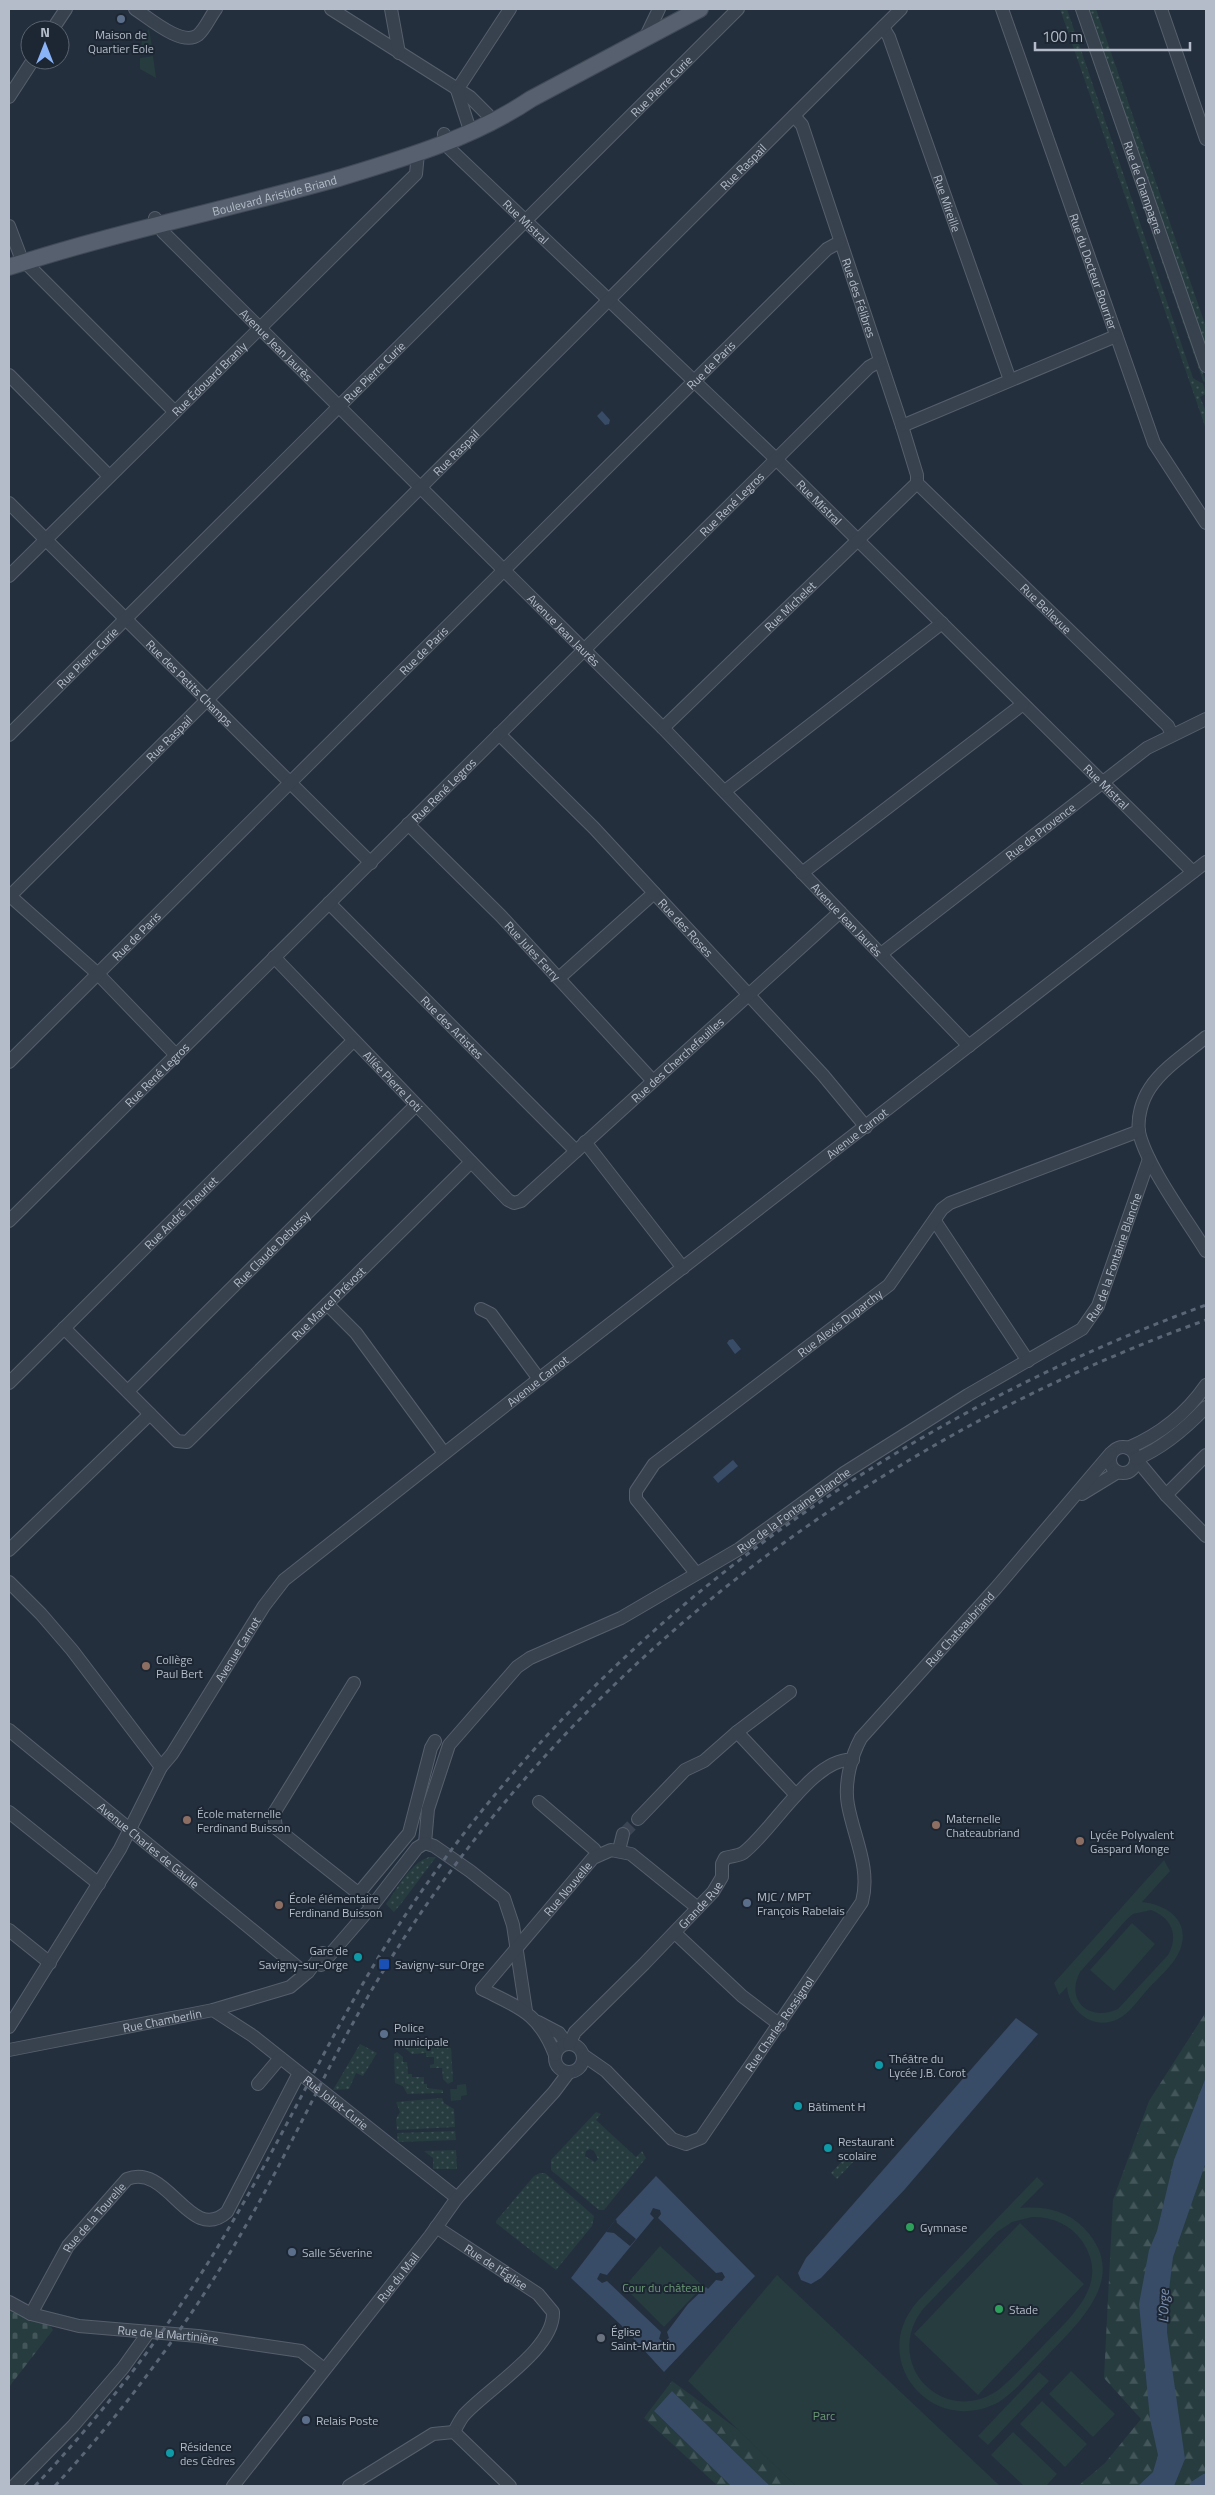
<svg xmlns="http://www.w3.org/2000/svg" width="1215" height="2495" font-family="'Titillium Web',sans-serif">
  <defs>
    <pattern id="grass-dots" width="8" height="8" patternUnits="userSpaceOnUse" patternTransform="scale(1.25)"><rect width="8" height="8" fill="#263c3f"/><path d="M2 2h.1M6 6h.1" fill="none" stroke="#435659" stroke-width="1.8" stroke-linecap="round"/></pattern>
    <pattern id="forest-firs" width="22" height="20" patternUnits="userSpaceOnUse" patternTransform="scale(1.25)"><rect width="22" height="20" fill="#263c3f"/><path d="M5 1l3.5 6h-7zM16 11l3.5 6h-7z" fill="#435659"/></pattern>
    <pattern id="cemetery-stones" width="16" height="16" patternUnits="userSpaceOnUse" patternTransform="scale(1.25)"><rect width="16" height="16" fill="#263c3f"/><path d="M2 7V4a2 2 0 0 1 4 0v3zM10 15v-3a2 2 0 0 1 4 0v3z" fill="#435659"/></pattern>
  </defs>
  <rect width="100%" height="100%" fill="#242f3e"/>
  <path fill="url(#grass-dots)" fill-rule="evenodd" d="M1060,9H1067L1193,378L1203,384L1206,394L1200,397L1206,412V429Z
    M1075,9H1078L1206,382L1203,381Z
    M1089,9H1096L1206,327V349Z
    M429,1857H436L400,1905L394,1912L386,1904C398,1888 409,1864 429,1857Z
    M436,2040L440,2047L451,2048L453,2081L448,2084L443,2079L442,2068H430V2065L434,2064V2057H426V2053L412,2054L402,2046L404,2041Z
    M360,2044L377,2053L363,2076L356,2073L349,2089L333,2090Z
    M397,2052L403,2057V2062H407L408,2074H412V2077H424V2084H427V2088L443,2090V2093L407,2094L403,2086L395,2083L394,2054Z
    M442,2098L444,2103L454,2109L455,2127L397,2130L396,2119L400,2112L396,2102Z
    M596,2112L601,2114L596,2120L636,2157L642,2151L646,2158L604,2210H599L551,2170V2160ZM590,2149L594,2151L598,2159L595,2162L585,2156L586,2151Z
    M455,2131L456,2140L398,2142L397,2133Z
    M456,2150L457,2169H433V2158L424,2151Z
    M848,2155L854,2161L837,2179L831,2173Z
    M540,2173H545L594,2216L592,2226L556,2270L496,2223V2221L534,2176Z"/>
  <path fill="url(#forest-firs)" d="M1206,2012V2486H1078L1105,2463L1141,2419L1104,2378L1113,2200L1149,2101Z
    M672,2381L740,2431L796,2486H770L672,2391L654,2411L731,2486H718L644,2418Z"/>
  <path fill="url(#cemetery-stones)" d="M9,2305L50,2325L53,2330L9,2387Z"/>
  <path fill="#263c3f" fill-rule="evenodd" d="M149,29L153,53L140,55L142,40Z
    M153,56L156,78L140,69V58Z
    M1164,1860L1170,1871L1142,1902C1168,1905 1191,1921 1180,1950C1174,1965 1158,1978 1148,1989C1139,1999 1130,2013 1118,2019C1094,2031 1069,2012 1067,1987L1059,1995L1054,1983ZM1151,1910C1172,1918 1179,1936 1168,1955L1118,2009C1089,2022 1065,2001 1080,1972L1127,1919L1133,1914Z
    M1132,1923L1155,1944L1114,1991L1090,1970Z
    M466,2084L467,2095L461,2096V2100L451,2101L450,2089H457V2085Z
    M1037,2177L1044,2184L1020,2208C1044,2206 1066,2210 1084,2228C1131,2277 1079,2322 1046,2357C1031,2372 1017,2390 999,2402C932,2438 867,2360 917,2302ZM1032,2217C1052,2217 1070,2224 1082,2241C1112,2285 1069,2318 1041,2348C1027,2362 1013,2378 997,2391C941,2427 882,2362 923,2309L997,2232L1012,2222Z
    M1020,2223L1084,2284L978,2395L914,2334Z
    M660,2246L703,2286L664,2327L624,2287Z
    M777,2275L1000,2486H796L688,2381Z
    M1071,2371L1115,2414L1093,2437L1049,2394Z
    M1039,2372L1049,2381L988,2445L978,2436Z
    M1042,2401L1087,2444L1065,2467L1020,2424Z
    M1013,2432L1057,2474L1046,2486H1024L991,2455Z"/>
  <path fill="#394c67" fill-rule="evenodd" d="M602,411L610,420L609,424L605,425L597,416Z
    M733,1339L741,1349L735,1354L727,1343L729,1340Z
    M733,1460L738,1466L718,1483L713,1477Z
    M1016,2018L1038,2034L905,2189L821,2278L811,2284L801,2280L798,2273L806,2258Z
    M1206,2077V2162L1173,2257L1167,2307V2332L1185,2459L1174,2486H1138L1153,2472L1158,2455L1150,2419L1139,2304L1149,2250L1157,2231L1174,2160Z
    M656,2176L755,2276L664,2372L621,2325L571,2278L616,2219ZM653,2208L660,2210L661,2214L658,2218L716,2273L722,2272L725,2277L722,2281L716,2280L708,2289L706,2287L688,2304L667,2332L669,2338L664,2342L659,2339L661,2332L607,2281L602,2283L597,2279L600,2273L607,2275L654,2218L650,2214Z
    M672,2391L770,2486H731L654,2411Z"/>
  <path fill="#242f3e" d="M616,2219L617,2223L636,2239L630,2246L614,2233L606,2232Z"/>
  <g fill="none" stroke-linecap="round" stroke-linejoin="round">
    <path stroke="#394c67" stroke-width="11" d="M1195,2486L1206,2479"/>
    <path stroke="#3a4453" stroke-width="12" stroke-dasharray="12 6" stroke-linecap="butt" d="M623,1834L638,1819"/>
    <defs>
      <g id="minor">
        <path d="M135,9C149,18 182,47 198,35C205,29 210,17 216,9"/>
        <path d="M331,9L470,97L488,115"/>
        <path d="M391,9L399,53"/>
        <path id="s1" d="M1002,9L1154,443L1206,523"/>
        <path id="s2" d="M1082,9L1206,366"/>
        <path d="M1161,9L1206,139"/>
        <path id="s3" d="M883,27L889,37L1010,380"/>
        <path d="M52,30L66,9"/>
        <path d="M646,36L659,9"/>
        <path d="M457,90L510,9"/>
        <path d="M457,90L468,124"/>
        <path d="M9,97L33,60"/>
        <path id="s4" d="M794,116L802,125L902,426L917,475V483"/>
        <path id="s5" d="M444,134L445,143L450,149L776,459L1193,872"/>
        <path id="s6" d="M155,218L163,232L663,728L969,1046"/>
        <path d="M9,226L20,255"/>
        <path d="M25,262L175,412"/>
        <path d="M9,375L109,476"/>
        <path d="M902,426L1116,336"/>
        <path id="s7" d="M917,483L1168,726L1172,735"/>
        <path id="s8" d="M9,503L371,863"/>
        <path id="s9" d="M9,576L416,174L418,153"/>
        <path id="s10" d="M663,728L917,483"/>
        <path id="s11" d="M499,734L594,828L823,1075L866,1127"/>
        <path id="s12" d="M9,735L738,9"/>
        <path d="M725,791L942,623"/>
        <path id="s13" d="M408,824L501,916L653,1081"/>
        <path d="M802,873L1023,704"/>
        <path d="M9,895L98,974L176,1055"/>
        <path id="s14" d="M10,896L901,9"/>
        <path id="s15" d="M329,903L576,1151"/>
        <path id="s16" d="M881,954L1147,748L1206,719"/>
        <path id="s17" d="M274,957L508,1200L514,1203L521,1201L840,912"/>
        <path d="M559,978L654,893"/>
        <path d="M1206,1037C1188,1052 1163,1068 1150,1088C1142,1100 1137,1117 1139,1132C1146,1165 1187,1220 1206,1251"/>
        <path id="s18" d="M9,1062L827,249L840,242"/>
        <path d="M585,1142L683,1268"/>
        <path id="s19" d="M9,1221L869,367L880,361"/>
        <path d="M935,1221L1028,1361"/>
        <path d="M327,1304L356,1333L444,1453"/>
        <path d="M481,1309L491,1314L539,1379"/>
        <path id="s20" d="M64,1328L177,1441L187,1442L471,1162"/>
        <path id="s21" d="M9,1383L353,1041"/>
        <path id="s22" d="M128,1391L415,1106"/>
        <circle cx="1123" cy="1460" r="13"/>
        <path d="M1128,1448C1161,1434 1186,1414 1206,1385"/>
        <path d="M1136,1459L1166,1495L1206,1536"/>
        <path d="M1136,1459C1163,1448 1186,1428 1206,1407"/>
        <path d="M1082,1494L1118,1472"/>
        <path d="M1166,1495L1206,1455"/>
        <path d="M9,1550L150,1414"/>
        <path id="s23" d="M696,1573L636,1499V1491L654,1464L889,1285L942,1209L950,1203L1139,1131"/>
        <path d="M9,1582L41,1614L72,1650L161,1767"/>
        <path d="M354,1683L274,1813L276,1828L373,1905"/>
        <path id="s24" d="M9,1730L301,1970L308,1972"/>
        <path d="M737,1732L796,1795"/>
        <path d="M539,1802L594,1849L598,1855"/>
        <path d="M9,1812L99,1884"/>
        <path d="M638,1819L685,1770L704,1761L737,1732L790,1692"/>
        <path id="s25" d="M425,1843L428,1809L449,1745L517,1667L530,1658L621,1618L739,1549L844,1473L968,1395L1082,1329L1098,1306L1149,1159"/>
        <path d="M425,1843L434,1846L470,1871L504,1898L513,1925L526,2011"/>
        <path d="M619,1850L623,1834"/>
        <path d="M359,1893L409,1833L431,1748L435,1741"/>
        <path d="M9,1930L50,1963"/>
        <path d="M675,1933L742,1996L780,2025"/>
        <path d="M321,1965L373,1905L417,1848L425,1843"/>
        <path id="s26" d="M213,2010L253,2036L457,2198"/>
        <path d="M538,2022L559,2033L567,2044"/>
        <path id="s27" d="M9,2027L120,1849L161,1767L172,1754L264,1606L284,1580L539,1379L1206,862"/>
        <circle cx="569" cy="2058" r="14"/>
        <path id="s28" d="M569,2044L575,2032L644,1964L713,1892L722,1877V1864L725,1858C731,1856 738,1856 743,1853C771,1833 814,1756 853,1760"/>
        <path id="s29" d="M9,2050L213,2010L290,1987L308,1972L323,1953"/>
        <path id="s30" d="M555,2055C539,2013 520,2008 482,1989L593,1858L611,1850L631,1854L694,1905"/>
        <path id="s31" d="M583,2055L606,2071L672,2139L686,2144L701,2138L862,1902C871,1868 854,1838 848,1805C844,1784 851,1756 861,1738L996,1588L1111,1453"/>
        <path d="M258,2084L280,2058"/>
        <path id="s32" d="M436,2227L538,2294L553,2312C555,2349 487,2389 464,2415C460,2420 457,2426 454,2432"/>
        <path id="s33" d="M9,2302L31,2314L79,2326L198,2336L301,2351L324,2369"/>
        <path id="s34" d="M31,2314L68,2246L127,2179C168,2162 190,2245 227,2212L299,2073"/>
        <path d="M454,2432L510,2486"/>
        <path d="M14,2486L73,2426L123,2368L148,2333"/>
        <path id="s35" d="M233,2486L430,2236L457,2198L554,2092L569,2072"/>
        <path d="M349,2486L433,2434L454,2432"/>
      </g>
      <g id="major">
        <path id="s36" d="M9,267C117,232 229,209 339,178C405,158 473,138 531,99L700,9"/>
      </g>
    </defs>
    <use href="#minor" stroke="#565f6c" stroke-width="14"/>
    <use href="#major" stroke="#414a57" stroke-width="18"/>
    <use href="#minor" stroke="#38414e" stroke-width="12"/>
    <use href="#major" stroke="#56606e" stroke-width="16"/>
    <path stroke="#5a6575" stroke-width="3" stroke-dasharray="5 5" stroke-linecap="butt" d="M35,2486C109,2407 176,2320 230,2226C287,2130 333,2028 393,1934C582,1639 880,1424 1206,1305
      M55,2486C131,2403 198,2311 253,2213C299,2132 336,2047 385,1968C572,1665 874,1439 1206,1320"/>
  </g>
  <g fill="#5c6f8a" stroke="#1d2633" stroke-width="2">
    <circle cx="121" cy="19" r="5"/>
    <circle cx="747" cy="1903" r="5"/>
    <circle cx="384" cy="2034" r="5"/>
    <circle cx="292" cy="2252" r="5"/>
    <circle cx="306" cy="2420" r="5"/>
  </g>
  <g fill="#8d6e63" stroke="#1d2633" stroke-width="2">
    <circle cx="146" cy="1666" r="5"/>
    <circle cx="187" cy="1820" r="5"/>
    <circle cx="936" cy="1825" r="5"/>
    <circle cx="1080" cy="1841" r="5"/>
    <circle cx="279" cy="1905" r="5"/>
  </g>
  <g fill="#0f9aa8" stroke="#1d2633" stroke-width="2">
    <circle cx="358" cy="1957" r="5"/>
    <circle cx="879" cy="2065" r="5"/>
    <circle cx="798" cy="2106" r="5"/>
    <circle cx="828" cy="2148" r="5"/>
    <circle cx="170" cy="2453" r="5"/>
  </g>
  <rect fill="#1a4fb4" stroke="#1d2633" stroke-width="2" x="378" y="1958" width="12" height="12" rx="2.5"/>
  <g fill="#2e9e5b" stroke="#1d2633" stroke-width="2">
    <circle cx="910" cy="2227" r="5"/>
    <circle cx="999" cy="2309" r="5"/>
  </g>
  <circle fill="#6b7280" stroke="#1d2633" stroke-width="2" cx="601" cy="2338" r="5"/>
  <g text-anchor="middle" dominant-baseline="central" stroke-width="4" stroke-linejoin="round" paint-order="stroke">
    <g font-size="12" fill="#b4bcc9" stroke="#1d2633" text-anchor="start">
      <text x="121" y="34" text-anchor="middle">Maison de<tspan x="121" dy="14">Quartier Eole</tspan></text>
      <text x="156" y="1659">Collège<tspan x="156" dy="14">Paul Bert</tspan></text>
      <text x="197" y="1813">École maternelle<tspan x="197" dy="14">Ferdinand Buisson</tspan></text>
      <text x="946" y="1818">Maternelle<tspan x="946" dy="14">Chateaubriand</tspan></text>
      <text x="1090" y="1834">Lycée Polyvalent<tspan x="1090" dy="14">Gaspard Monge</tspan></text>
      <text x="757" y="1896">MJC / MPT<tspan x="757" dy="14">François Rabelais</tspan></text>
      <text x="289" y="1898">École élémentaire<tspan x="289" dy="14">Ferdinand Buisson</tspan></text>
      <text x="348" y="1950" text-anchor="end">Gare de<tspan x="348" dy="14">Savigny-sur-Orge</tspan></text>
      <text x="395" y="1964">Savigny-sur-Orge</text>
      <text x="394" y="2027">Police<tspan x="394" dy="14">municipale</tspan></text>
      <text x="889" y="2058">Théâtre du<tspan x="889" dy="14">Lycée J.B. Corot</tspan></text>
      <text x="808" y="2106">Bâtiment H</text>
      <text x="838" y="2141">Restaurant<tspan x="838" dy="14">scolaire</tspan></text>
      <text x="920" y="2227">Gymnase</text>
      <text x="302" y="2252">Salle Séverine</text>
      <text x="1009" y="2309">Stade</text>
      <text x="611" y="2331">Église<tspan x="611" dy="14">Saint-Martin</tspan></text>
      <text x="316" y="2420">Relais Poste</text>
      <text x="180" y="2446">Résidence<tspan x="180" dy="14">des Cèdres</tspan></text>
    </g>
    <g font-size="12" fill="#b4bcc9" stroke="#1d2633">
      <text stroke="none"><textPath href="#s12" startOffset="920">Rue Pierre Curie</textPath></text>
      <text stroke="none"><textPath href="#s14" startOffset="1034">Rue Raspail</textPath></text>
      <text stroke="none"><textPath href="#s2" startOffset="189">Rue de Champagne</textPath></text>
      <text stroke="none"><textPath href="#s36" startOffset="275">Boulevard Aristide Briand</textPath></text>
      <text stroke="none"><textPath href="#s3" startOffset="188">Rue Mireille</textPath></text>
      <text stroke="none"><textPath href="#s5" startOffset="122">Rue Mistral</textPath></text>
      <text stroke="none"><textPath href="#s1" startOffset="278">Rue du Docteur Bourrier</textPath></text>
      <text stroke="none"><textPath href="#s4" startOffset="194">Rue des Félibres</textPath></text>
      <text stroke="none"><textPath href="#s6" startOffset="176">Avenue Jean Jaurès</textPath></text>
      <text stroke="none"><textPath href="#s18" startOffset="989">Rue de Paris</textPath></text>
      <text stroke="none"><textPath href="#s12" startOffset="515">Rue Pierre Curie</textPath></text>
      <text stroke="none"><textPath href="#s9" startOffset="281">Rue Édouard Branly</textPath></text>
      <text stroke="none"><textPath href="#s14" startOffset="629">Rue Raspail</textPath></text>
      <text stroke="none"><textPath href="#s5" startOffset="528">Rue Mistral</textPath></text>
      <text stroke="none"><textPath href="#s19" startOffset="1018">Rue René Legros</textPath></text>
      <text stroke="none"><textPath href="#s10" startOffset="176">Rue Michelet</textPath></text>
      <text stroke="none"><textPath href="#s7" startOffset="180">Rue Bellevue</textPath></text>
      <text stroke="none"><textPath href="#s6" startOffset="581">Avenue Jean Jaurès</textPath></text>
      <text stroke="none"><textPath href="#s18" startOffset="584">Rue de Paris</textPath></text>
      <text stroke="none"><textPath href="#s12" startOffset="110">Rue Pierre Curie</textPath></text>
      <text stroke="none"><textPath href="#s8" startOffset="255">Rue des Petits Champs</textPath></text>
      <text stroke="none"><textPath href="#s14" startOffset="224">Rue Raspail</textPath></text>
      <text stroke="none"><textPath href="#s5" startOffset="932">Rue Mistral</textPath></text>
      <text stroke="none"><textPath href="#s19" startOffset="612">Rue René Legros</textPath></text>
      <text stroke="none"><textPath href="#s16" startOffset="201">Rue de Provence</textPath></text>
      <text stroke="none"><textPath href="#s6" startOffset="986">Avenue Jean Jaurès</textPath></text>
      <text stroke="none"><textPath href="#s11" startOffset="269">Rue des Roses</textPath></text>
      <text stroke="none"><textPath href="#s18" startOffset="179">Rue de Paris</textPath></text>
      <text stroke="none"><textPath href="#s13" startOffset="178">Rue Jules Ferry</textPath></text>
      <text stroke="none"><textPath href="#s15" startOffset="175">Rue des Artistes</textPath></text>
      <text stroke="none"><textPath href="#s17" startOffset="562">Rue des Cherchefeuilles</textPath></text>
      <text stroke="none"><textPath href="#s19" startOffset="208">Rue René Legros</textPath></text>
      <text stroke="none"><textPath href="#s17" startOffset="172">Allée Pierre Loti</textPath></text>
      <text stroke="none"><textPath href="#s27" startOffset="1252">Avenue Carnot</textPath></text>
      <text stroke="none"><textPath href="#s21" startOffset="242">Rue André Theuriet</textPath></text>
      <text stroke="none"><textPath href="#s22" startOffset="202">Rue Claude Debussy</textPath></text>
      <text stroke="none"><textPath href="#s25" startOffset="944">Rue de la Fontaine Blanche</textPath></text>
      <text stroke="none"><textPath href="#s20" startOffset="368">Rue Marcel Prévost</textPath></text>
      <text stroke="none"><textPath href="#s23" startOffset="369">Rue Alexis Duparchy</textPath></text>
      <text stroke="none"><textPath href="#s27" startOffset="848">Avenue Carnot</textPath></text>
      <text stroke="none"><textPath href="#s25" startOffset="524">Rue de la Fontaine Blanche</textPath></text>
      <text stroke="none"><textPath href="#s31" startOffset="755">Rue Chateaubriand</textPath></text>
      <text stroke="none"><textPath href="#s27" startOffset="442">Avenue Carnot</textPath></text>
      <text stroke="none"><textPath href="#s24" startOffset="181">Avenue Charles de Gaulle</textPath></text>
      <text stroke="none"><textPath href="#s30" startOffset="234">Rue Nouvelle</textPath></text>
      <text stroke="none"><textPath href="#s28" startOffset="192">Grande Rue</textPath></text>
      <text stroke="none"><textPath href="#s29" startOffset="156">Rue Chamberlin</textPath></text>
      <text stroke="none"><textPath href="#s31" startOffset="292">Rue Charles Rossignol</textPath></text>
      <text stroke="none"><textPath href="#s26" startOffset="154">Rue Joliot-Curie</textPath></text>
      <text stroke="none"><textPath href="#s34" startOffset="116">Rue de la Tourelle</textPath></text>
      <text stroke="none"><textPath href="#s32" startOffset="72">Rue de l'Église</textPath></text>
      <text stroke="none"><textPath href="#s35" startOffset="266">Rue du Mail</textPath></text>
      <text stroke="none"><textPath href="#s33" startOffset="164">Rue de la Martinière</textPath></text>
    </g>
    <g font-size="12" fill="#6b9a76" stroke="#1d2633">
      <text x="663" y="2287">Cour du château</text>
      <text x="824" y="2415">Parc</text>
    </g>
    <g font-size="14" font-style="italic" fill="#7c92b1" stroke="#1d2633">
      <text transform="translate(1163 2306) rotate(-89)">L'Orge</text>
    </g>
  </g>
  <rect width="1215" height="2495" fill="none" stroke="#b4bcc9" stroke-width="20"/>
  <g transform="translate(45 45)"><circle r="24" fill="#1d2633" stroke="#59626f"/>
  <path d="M0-4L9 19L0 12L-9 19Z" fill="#8ab4f8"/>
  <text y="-8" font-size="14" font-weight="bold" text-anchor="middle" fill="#b4bcc9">N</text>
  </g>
  <path d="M1035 42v8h155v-8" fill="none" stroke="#b4bcc9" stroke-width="2.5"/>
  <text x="1042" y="42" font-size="15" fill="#b4bcc9" stroke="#1d2633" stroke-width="4" paint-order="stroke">100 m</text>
</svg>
